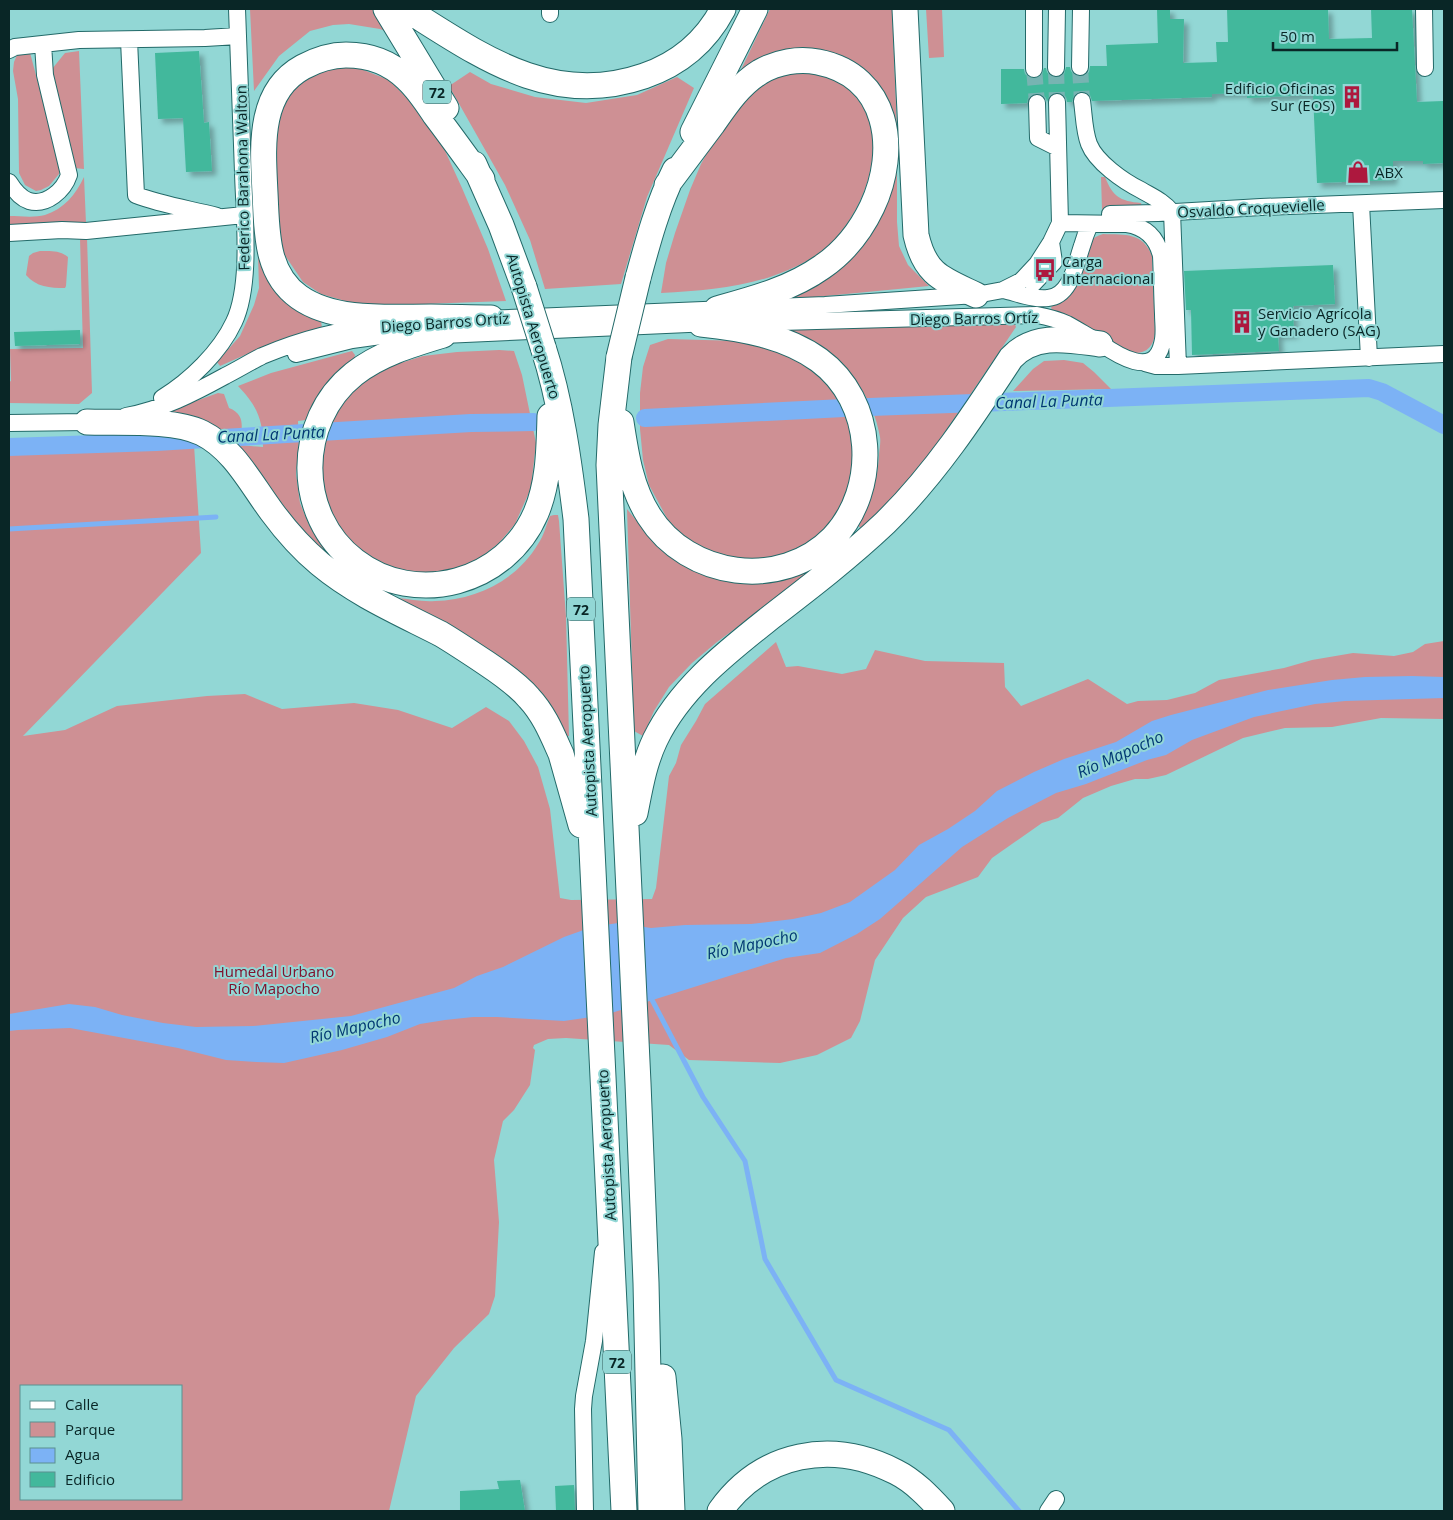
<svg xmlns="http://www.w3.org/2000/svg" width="1453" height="1520" font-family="'Open Sans',sans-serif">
  <defs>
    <filter id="shadow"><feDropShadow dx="4.5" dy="4.5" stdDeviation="2.5" flood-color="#0004"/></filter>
  </defs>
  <rect width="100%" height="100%" fill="#92d7d5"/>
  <path fill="#ce9094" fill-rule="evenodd" d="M250,9H374L390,33L380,29L349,24L333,25L310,31L279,56L254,91Z
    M770,9H892L897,129V222L899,246L908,265L929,286L805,298L783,297L890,183L855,64C829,49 799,41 770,55C759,61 748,70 738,76Z
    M926,9H942L944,57L929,58Z
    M29,49L60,165L59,174L49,186L41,190L36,191L25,185L19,173L18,99L13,71L14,62L17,55Z
    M79,51L84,169L74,168L56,102L52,69L65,53Z
    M336,66L361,69L389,80L413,104L437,133L462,188L488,249L506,301L369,306L345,301L321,294L303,282L284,254L278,226L273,136L286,91L297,81Z
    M470,72L491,84L535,97L586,103L637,95L677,77L694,88L647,197L621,284L545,289L530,240L505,185L449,86Z
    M813,72C830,78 843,82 855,96C896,141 860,227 815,256C767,286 716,290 661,293L666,263L675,233L690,190L701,164L726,119L761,85L786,74Z
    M84,177L86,223L9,226V216C20,216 34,218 45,215C64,209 76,194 84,177Z
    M1101,177H1105C1113,197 1120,201 1141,203L1142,207L1102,210Z
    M1103,234C1125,235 1143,232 1152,256L1155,332C1154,347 1146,354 1132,353L1054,313L1051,308C1056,296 1074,293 1081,277C1089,260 1082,239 1103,234Z
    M80,238H87L92,393L79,404L9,403V382L11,381L10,349L83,348Z
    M40,251C51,251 59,250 68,257L66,286L65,288C50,288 36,287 26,275L29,256L33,253Z
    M264,253L321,321L322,328L247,354L220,366L217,362L240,336L254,305L259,288L258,255Z
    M1013,320L1016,327L930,454L896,496L862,529L857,525C870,502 877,484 879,457C879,450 881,443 880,437C874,399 847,361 814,342C803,336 790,333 778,328Z
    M668,339L741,341L786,350L830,380L857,444L850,496L821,536L778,559L752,562L705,552L680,533L668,520L649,485L643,460L640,429V393L643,367L650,345Z
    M499,350L514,351L522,375L536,443L531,488L515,524L499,543L479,559L466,566L440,572L401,573L358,555L318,496L326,421L343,399L367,379L394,365L423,356L457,352Z
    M352,351L355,355C352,370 333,379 324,390C316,399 311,409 306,420L298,421L299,441L296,474L300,503L309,525L329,553H324L304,534L234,447V433L215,432L160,414L218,393L224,394L229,408C247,415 241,429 240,445L263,447C263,419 257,406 238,386L271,373Z
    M1064,360L1083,363L1094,372L1111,389L1013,391L1033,369L1044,361Z
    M194,445L201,553L23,736L65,730L117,706L207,696L245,694L282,709L354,703L398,710L452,728L486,707L509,721L524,741L538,767L550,809L560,898L571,900L652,899L656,888L669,776L676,763L681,745L696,721L705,704L776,642L786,667L798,666L842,674L866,669L875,650L925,661L1004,663L1005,687L1021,706L1088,679L1127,704L1138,701L1167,700L1195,693L1219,680L1284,668L1312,660L1353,653L1394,656L1413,652L1425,644L1444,641V719L1381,718L1332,727L1285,728L1243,738L1166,775L1148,779H1135L1111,786L1083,798L1058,818L1042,823L992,858L978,877L926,897L903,918L875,960L860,1021L851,1038L817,1055L780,1063L689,1060L669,1045L566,1038L548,1039L534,1045L533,1048L535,1050L530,1085L514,1110L503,1121L494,1160L499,1222L495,1296L489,1314L454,1348L416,1396L389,1511H9V454ZM21,1386H181V1499H21Z
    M627,509C655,543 684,578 731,581C736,582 741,583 746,582C766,579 787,572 806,567L812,572L717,642L692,663L669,687L654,711L643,736L634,731Z
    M554,515H558L559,521L566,617L569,736L563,737L395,602L397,598C410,599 422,602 435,601C476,600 517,580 538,544C544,536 546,525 550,516Z"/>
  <path fill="#7cb2f5" d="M1412,676L1444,677V698L1345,701L1315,704L1254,717L1192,740L1166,755L1147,760L1086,784L1056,793L1008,818L962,847L880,919L857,934L820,953L786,958L605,1015L564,1021L497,1017H473L445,1020L420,1024L387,1037L342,1050L284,1063L256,1062L226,1060L178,1048L70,1028L18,1030L9,1031V1014L69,1004L95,1007L122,1015L163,1023L196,1027L253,1026L351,1016L454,988L477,976L503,967L564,937L592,927L618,923L651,928L685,925L751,924L793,919L821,913L850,902L895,870L919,845L948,829L975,811L997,791L1034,772L1064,759L1116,742L1152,721L1171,715L1268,690L1332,680L1365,677Z"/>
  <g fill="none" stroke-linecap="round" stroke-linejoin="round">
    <path stroke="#7cb2f5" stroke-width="5" d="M9,529L216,517
      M650,996L703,1097L745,1161L765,1259L836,1380L949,1430L1019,1511"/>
    <path stroke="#7cb2f5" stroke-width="18" d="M645,418L844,408L1369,388L1382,392L1444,425
      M9,447L156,442L471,423L534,422"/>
  </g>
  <path fill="#42b89c" filter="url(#shadow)" d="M1157,9H1170V19H1184L1183,63L1217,62L1216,42H1228L1227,9H1328L1329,39L1372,38L1371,9H1412L1417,102L1443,101L1444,125L1443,163L1423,164V161H1393V180L1317,183L1313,95L1247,98V93L1212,94V97L1092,101L1090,95L1085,92L1081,91L1076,93L1073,98L1072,102H1067L1066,97L1062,94L1056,92L1051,94L1049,97L1047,102L1046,98L1042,94L1036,93L1032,94L1028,98L1027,103L1001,104V69H1024L1025,74L1029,77L1034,79L1039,78L1042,74L1044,68H1046L1047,72L1050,76L1056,78L1060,77L1064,74L1066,67H1070L1071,71L1074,75L1079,77L1084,76L1089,72L1090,66H1107L1106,45L1158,43Z
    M199,51L204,123L209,122L212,171L186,172L183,118L158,119L155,53Z
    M1333,265L1335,304L1293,306L1294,334L1278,335L1279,351L1192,355L1191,310H1186L1184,271Z
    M80,330V344L15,346L14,332Z
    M520,1480L525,1511H460V1491L499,1489L497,1481Z
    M574,1485L575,1511H556L555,1486Z"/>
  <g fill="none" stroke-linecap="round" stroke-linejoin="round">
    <path stroke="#77b4b2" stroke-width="16" stroke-dasharray="16 8" stroke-linecap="butt" d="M1080,67L1082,101
      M1056,68L1057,102
      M1034,69L1037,103"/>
    <defs>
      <path id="minor" d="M550,9V14
        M1034,9V69
        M1424,9L1425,68
        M129,40L136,195C162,205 190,209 217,216
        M9,50L15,47L79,40L205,38L238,36
        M1080,67L1081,9
        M1056,68L1057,9
        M1082,101C1084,115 1084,131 1089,144C1096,162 1123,181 1141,190C1153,197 1163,201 1172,212
        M1037,103L1038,138L1058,148
        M9,182C14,190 20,198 29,201C47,206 64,190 69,175L45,75L43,44
        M1361,204L1369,358
        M1172,212L1178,366
        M1110,214L1158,213L1261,207L1444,200
        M9,233L62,230L86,231L244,215
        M1033,284L1054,262L1051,242
        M1003,290C1017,293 1034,300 1048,298C1071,296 1076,263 1082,246C1084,239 1087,231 1090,224
        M483,319L825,305L976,295L1003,290L1021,281L1037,264L1051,242L1060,223L1057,102
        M743,323L1037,315C1048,317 1057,319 1067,324C1078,330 1089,337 1100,343C1117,355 1154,379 1162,344C1165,334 1163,324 1163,314C1162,294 1162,275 1161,256C1157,238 1146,227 1127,224L1060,223
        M296,354L352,340L388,335H443L711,323
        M1145,363L1156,366H1178L1444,354
        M162,398C190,381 220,352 234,322C252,284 244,214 243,172C241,117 239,63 237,9
        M126,416C161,410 194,393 225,376C237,370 250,362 262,356C300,340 340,329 381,326
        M9,423L87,422L96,420
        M585,1511L583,1409L584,1396L594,1341L603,1252
        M1048,1511L1056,1499"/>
      <path id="highway" d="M386,9L446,108
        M406,9C481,56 551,108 644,76C679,64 706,41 723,9
        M905,9L916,235C925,275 942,279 976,295
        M693,132L755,9
        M474,164L501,225L524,287
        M482,179C466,157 451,136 435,115C427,103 418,89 407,79C390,62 369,55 346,55C331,55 316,60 303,67C257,92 263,149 265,193C267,230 265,273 299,297C334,322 390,317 431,317C451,317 471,318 491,318
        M667,185C682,165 697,145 712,125C726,105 739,85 760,72C777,62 799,58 818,62C889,76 899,150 872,207C861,230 844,252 822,267C791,289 753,299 717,309
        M638,278C648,241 658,204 675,170
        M443,335C413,344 379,354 354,374C295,421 295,516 355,561C416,608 506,583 536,513C549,482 549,449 550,416
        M543,347C561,402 569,462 576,519L624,1511
        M619,357L611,425L609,465L638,1083L646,1283L651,1511
        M87,422C119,423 174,419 202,433C234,449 251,484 272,512C286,531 302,549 320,564C356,594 400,613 441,634C456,643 471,653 486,663C501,673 517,684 529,698C544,714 552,734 561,754L581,825
        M621,422C626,455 631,488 649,516C688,578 781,591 833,538C880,488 875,401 819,360C786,336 741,328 701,324
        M635,813C640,788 644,763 655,740C680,688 727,652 771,617C810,587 849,557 885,523C935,474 973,416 1011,358C1035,332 1069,340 1100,344
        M663,1377L669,1439L672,1511
        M720,1511C762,1452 832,1439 896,1472C914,1481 929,1497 942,1511"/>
    </defs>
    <use href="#minor" stroke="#236a69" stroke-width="18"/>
    <use href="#highway" stroke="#236a69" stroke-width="27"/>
    <use href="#minor" stroke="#fff" stroke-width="16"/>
    <use href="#highway" stroke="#fff" stroke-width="25"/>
    <defs>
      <path id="highway-bridge" d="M524,287L543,347
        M619,357L638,278"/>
    </defs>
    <use href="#highway-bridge" stroke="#236a69" stroke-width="27" stroke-linecap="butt"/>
    <use href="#highway-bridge" stroke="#fff" stroke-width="25"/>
  </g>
  <defs>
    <symbol id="building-bare" viewBox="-9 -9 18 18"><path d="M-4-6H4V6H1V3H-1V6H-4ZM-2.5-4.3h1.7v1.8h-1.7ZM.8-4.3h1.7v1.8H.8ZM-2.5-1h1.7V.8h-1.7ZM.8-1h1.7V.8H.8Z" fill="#ad183e" stroke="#92d7d5" stroke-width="2.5" paint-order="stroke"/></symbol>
    <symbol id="shop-bare" viewBox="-9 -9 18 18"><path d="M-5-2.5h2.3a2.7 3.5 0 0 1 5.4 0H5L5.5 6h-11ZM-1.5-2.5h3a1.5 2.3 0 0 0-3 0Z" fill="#ad183e" stroke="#92d7d5" stroke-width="2.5" paint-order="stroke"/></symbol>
    <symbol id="bus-bare" viewBox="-9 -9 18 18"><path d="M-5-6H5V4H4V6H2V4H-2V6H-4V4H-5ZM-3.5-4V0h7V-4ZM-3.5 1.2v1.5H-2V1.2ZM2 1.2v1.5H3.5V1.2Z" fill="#ad183e" stroke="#92d7d5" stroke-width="2.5" paint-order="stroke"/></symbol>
  </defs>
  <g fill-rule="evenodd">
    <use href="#building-bare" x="1336" y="81" width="32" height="32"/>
    <use href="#shop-bare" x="1342" y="156" width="32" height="32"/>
    <use href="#bus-bare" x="1029" y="254" width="32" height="32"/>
    <use href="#building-bare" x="1226" y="306" width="32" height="32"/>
  </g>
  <g text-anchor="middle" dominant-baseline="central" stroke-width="4" stroke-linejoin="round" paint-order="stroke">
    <g fill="#92d7d5" stroke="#325b5a" stroke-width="1">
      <rect x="423" y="80.5" width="28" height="23" rx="4"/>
      <rect x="567" y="597.5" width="28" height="23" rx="4"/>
      <rect x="603" y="1350.5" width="28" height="23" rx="4"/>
    </g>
    <g font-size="14" font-weight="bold" fill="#092626">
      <text x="437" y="92">72</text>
      <text x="581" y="609">72</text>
      <text x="617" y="1362">72</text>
    </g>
    <g font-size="15" fill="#092626" stroke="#92d7d5" text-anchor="start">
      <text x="1335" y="88" text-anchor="end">Edificio Oficinas<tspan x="1335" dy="17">Sur (EOS)</tspan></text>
      <text x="1375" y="172">ABX</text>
      <text x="1062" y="261">Carga<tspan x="1062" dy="17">Internacional</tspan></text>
      <text x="1258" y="313">Servicio Agrícola<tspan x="1258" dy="17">y Ganadero (SAG)</tspan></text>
    </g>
    <g font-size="15" fill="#092626" stroke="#92d7d5">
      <text transform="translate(242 178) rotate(-91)">Federico Barahona Walton</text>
      <text transform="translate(1251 208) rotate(-3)">Osvaldo Croquevielle</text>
      <text transform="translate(974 318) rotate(-1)">Diego Barros Ortíz</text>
      <text transform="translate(445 322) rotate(-4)">Diego Barros Ortíz</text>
      <text transform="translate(534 326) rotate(73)">Autopista Aeropuerto</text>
      <text transform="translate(587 741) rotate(-93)">Autopista Aeropuerto</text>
      <text transform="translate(606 1145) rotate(-93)">Autopista Aeropuerto</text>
    </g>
    <g font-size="15" fill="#80122d" stroke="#92d7d5">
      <text x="274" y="971">Humedal Urbano<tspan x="274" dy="17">Río Mapocho</tspan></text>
    </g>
    <g font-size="16" font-style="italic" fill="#003873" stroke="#92d7d5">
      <text transform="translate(1049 401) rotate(-2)">Canal La Punta</text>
      <text transform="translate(271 434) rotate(-3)">Canal La Punta</text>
      <text transform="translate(1120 754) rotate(-24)">Río Mapocho</text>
      <text transform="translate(752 944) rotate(-12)">Río Mapocho</text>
      <text transform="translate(355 1027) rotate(-13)">Río Mapocho</text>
    </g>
  </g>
  <rect width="1453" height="1520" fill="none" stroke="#092626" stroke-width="20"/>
  <rect x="20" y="1385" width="162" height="115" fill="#92d7d5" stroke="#5b908f"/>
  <rect x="30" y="1401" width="25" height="8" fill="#ffffff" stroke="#5b908f"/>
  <text x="65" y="1410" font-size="15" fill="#092626">Calle</text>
  <rect x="30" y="1422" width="25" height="15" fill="#ce9094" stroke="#5b908f"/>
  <text x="65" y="1435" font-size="15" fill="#092626">Parque</text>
  <rect x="30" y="1448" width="25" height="15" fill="#7cb2f5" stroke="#5b908f"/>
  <text x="65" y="1460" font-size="15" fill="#092626">Agua</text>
  <rect x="30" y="1472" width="25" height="15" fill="#42b89c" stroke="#5b908f"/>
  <text x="65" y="1485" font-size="15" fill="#092626">Edificio</text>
  <path d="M1273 42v8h124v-8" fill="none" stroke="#092626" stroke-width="2.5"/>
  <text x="1280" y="42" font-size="15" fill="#092626" stroke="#92d7d5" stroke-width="4" paint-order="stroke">50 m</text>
</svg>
